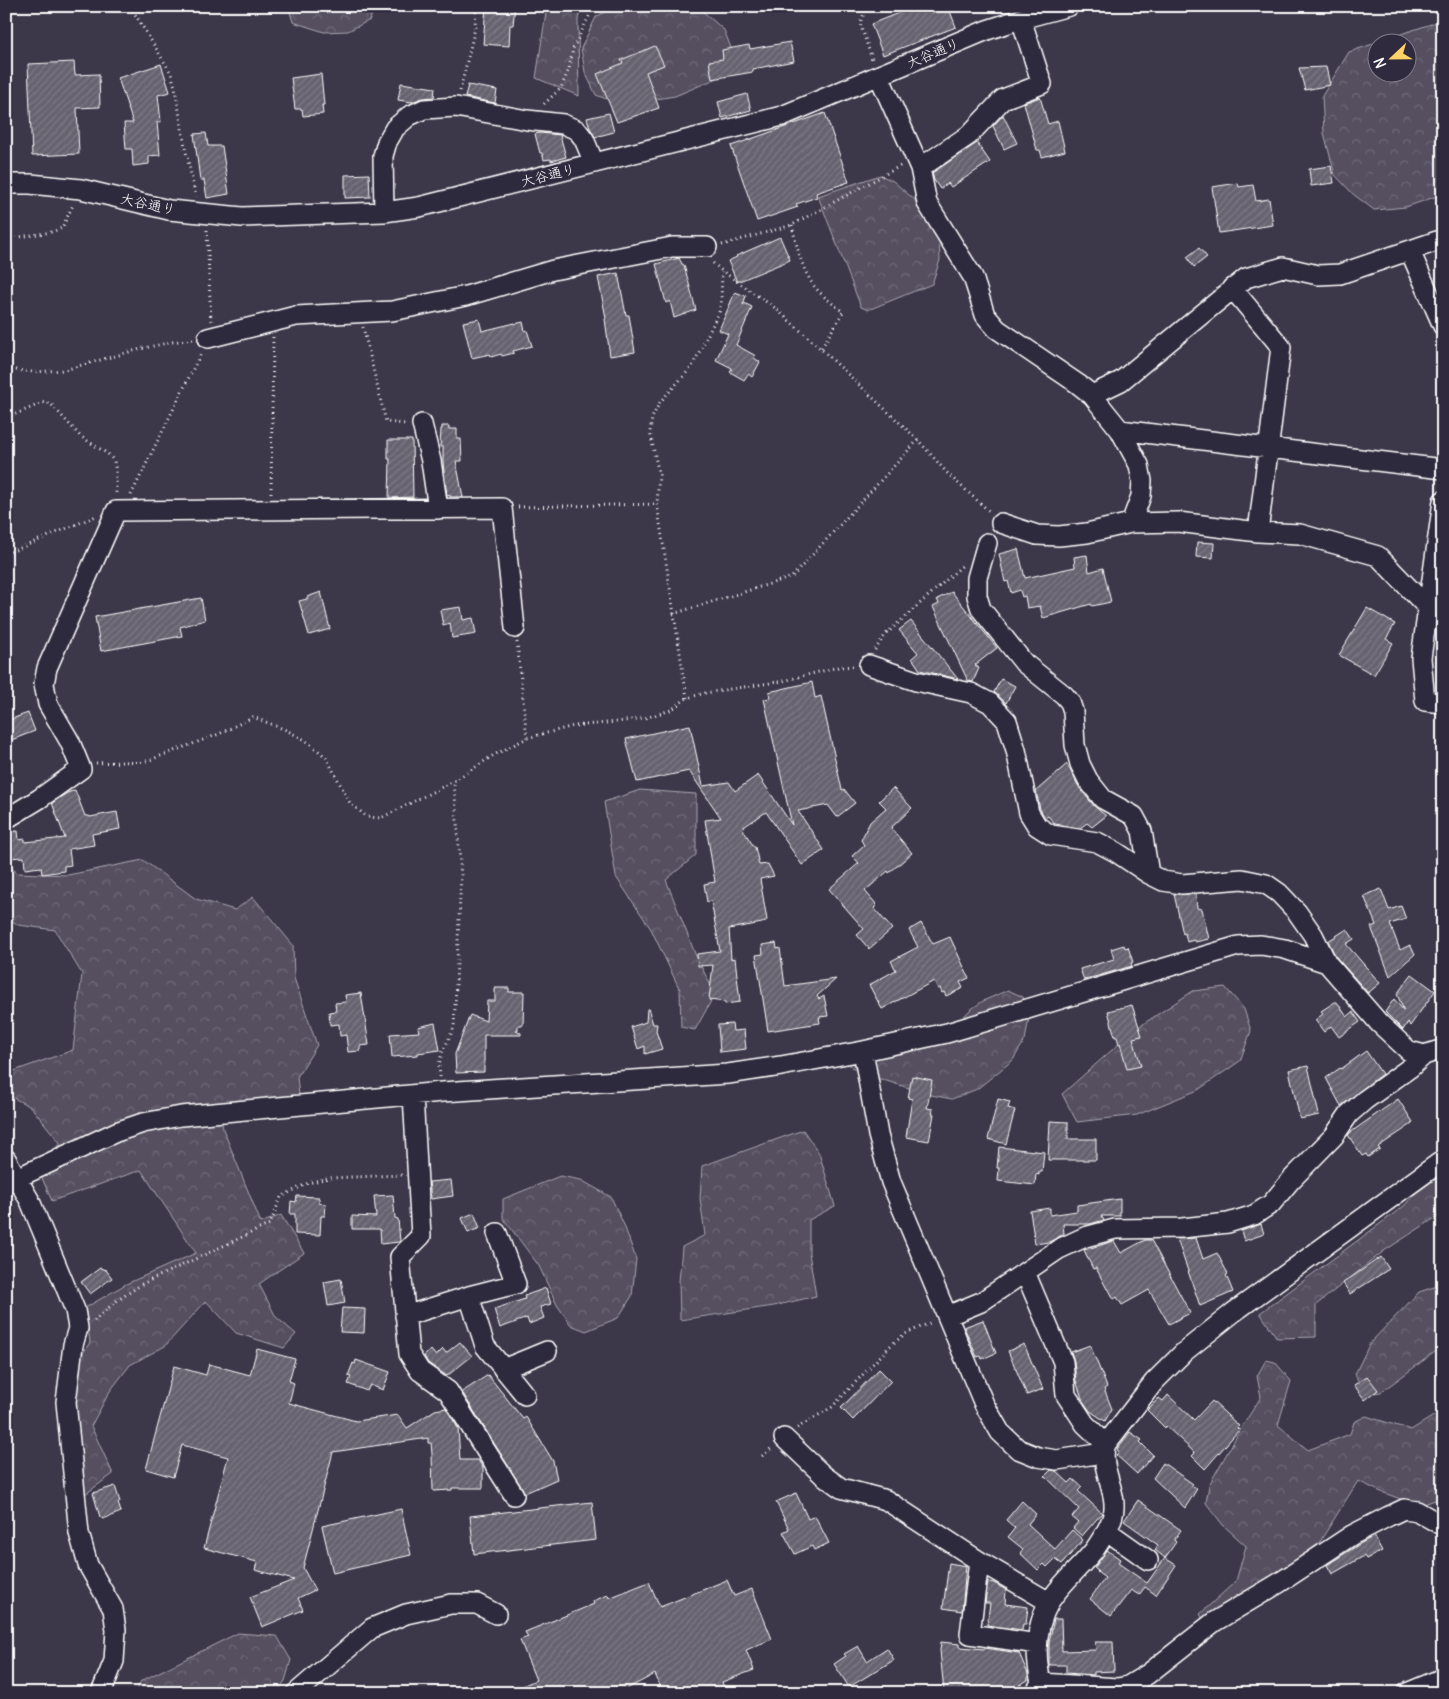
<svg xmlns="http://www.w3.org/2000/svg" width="1449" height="1699" font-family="Delius,'Klee One',sans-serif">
  <defs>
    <pattern id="forest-crowns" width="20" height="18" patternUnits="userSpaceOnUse" patternTransform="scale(1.25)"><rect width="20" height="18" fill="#555060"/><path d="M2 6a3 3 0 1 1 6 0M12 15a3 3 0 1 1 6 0" fill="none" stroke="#6e6a78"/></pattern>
    <pattern id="building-hatch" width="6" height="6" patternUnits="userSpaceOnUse" patternTransform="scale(1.25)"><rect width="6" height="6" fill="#666270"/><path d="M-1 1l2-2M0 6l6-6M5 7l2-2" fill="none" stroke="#7d7a85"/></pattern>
  </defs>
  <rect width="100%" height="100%" fill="#3c3749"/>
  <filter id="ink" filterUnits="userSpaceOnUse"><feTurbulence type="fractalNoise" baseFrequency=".02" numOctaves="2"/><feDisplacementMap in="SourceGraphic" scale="10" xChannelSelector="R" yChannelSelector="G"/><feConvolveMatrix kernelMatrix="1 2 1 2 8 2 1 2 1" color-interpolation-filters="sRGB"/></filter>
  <g filter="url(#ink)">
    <path fill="url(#forest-crowns)" stroke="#aaa8b0" d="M288,6H374L370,20L348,31L324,32L293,22Z
      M547,6H582L578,19L579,96L536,78Z
      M615,6H695L700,9L724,30L735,58L727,74L675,96L644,101L614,102L596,95L585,72L581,48L596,17Z
      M1443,20V194L1406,207L1374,210L1353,194L1335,175L1324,133L1322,96L1349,52L1376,43V72H1406V42H1377Z
      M880,175L893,181L924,208L939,238L940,260L932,284L868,310L861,307L818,196Z
      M640,790L696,794V855L666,880L696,956L715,994L695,1030L681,1027L680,990L651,929L616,877L604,802Z
      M143,860L196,899L235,910L253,897L293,945L294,978L317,1045L297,1077L300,1104L220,1109L223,1129L261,1223L281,1215L304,1253L259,1284L276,1317L296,1334L284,1348L236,1333L206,1301L165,1346L130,1365L110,1391L91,1426L113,1474L84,1495L73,1431L75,1366L90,1342L85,1308L126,1284L196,1253L141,1170L52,1201L35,1162L61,1144L31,1107L6,1094V1072L14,1071L73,1050L82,974L55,930L18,925L6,916V864L18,873L68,875Z
      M1225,987L1244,1009L1251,1031L1240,1061L1198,1090L1137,1115L1077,1122L1062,1094L1137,1028L1193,991Z
      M1008,990L1023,997L1029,1018L1025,1040L1013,1060L977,1089L952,1099L931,1095L858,1072L838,1055L936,1045L970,1010L983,1001Z
      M803,1130L819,1153L835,1206L809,1220V1253L816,1296L774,1306L680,1320L679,1282L682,1247L705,1235L700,1199L702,1166Z
      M560,1176L581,1180L611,1197L624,1225L636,1259L632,1296L618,1318L586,1331L571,1325L557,1305L539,1266L503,1218V1199Z
      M1437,1178L1443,1187V1213L1384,1251L1316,1305V1337L1277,1338L1260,1313L1404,1206L1416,1193Z
      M1443,1284V1346L1381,1392L1364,1394L1355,1374L1370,1343L1419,1292Z
      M1266,1360L1275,1362L1291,1381L1278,1425L1308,1450L1350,1434L1354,1422L1366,1416L1411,1430L1443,1410V1497L1419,1506L1379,1491L1358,1481L1319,1543L1250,1597L1206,1625L1200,1614L1236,1581L1246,1546L1223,1525L1206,1503L1209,1485L1243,1425L1261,1397L1257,1376Z
      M238,1633L277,1636L291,1660L285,1681L276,1693H135L141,1681Z"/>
    <path fill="url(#building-hatch)" stroke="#fff" d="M486,6H515L513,25H510L509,46L483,44Z
      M916,6H948L956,27L883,55L871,24Z
      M790,42L794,61L753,69V72L712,79L709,61L723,59L722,50L749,45L750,49Z
      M655,46L664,65L646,72L659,108L617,122L597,74L623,63L621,60Z
      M74,62L75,75L99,74L100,107L77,108L79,154L32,156L28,64Z
      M161,64L170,92L158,95L161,122H157L160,155L149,156V164L133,166L132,149H126L124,123H133L118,78Z
      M1326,67L1330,85L1305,90L1299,68Z
      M321,74L324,105H322L323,114L303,116L302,109H295L291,78Z
      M401,83L435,88L434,97L423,98L411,102L398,100Z
      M468,85L497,90L495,103L465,97Z
      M747,94L751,110L722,118L718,102Z
      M1040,97L1048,124L1058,121L1065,151L1042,157L1040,150H1037L1024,103Z
      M609,113L614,132L595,137L590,128L587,118Z
      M825,113L849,182L816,193L817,197L796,204L798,207L757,221L731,146Z
      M1003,115L1017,143L1004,149L993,126Z
      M206,133L208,146H222L229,194L207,198L204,180H200L194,134Z
      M540,133L560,135L566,157L551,161V159L544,160L542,153H540L535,134Z
      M977,143L990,162L951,187L948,183L940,189L934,180L932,173Z
      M1331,166L1334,183L1311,186L1309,169Z
      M369,174L370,197L345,198V175Z
      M1238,183L1239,187L1253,185L1256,201L1269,199L1273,225L1219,233L1212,187Z
      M780,237L790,260L737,282L728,261L737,257L736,256Z
      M1199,248L1207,257L1194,267L1187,257Z
      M679,258L682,264L684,265L696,310L674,318L670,301L666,303L656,264Z
      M618,273L626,315H629L635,352L610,356L605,319L606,318L598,277Z
      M735,292L746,296L743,305L744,303L752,307L736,345L756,356L754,358L760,362L752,377L748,374L744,380L730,372L732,368L716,360L728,334L719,330Z
      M479,319L482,331L515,323V324L523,322L525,331L527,330L532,346L513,351L514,353L502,356L501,354L491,357L490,354L472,358L463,322Z
      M442,426H449V429H457V439H461L462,461H456L463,497H450V495L447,496L443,463V447H440L441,429H442Z
      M388,440H412L413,497L389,498L390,459H388Z
      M1197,542L1214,543L1213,558L1196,557Z
      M1018,549L1025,578L1075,567L1074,557L1087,555L1089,572L1103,568L1111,602L1092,606L1091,604L1043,618L1040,606L1027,608L1025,596L1022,597L1020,590L1011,593L1008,581L1005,582L999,554Z
      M321,592L330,629L309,635L299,601L307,599V597Z
      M952,592L997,648L975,665L979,668L973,682L968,681L933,607L939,604L937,599Z
      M201,598L205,620L180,627L182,636L101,651L95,617Z
      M461,607L463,620L473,618L476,634L452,638L450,623L443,625L440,610Z
      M1367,608L1395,624L1386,639L1393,643L1374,675L1339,655Z
      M911,621L958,679L920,670L912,658L918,653L899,630Z
      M1001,679L1015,686L1006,703L994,692Z
      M812,682L815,698L821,696L842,790L844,789L855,803L837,817L828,805L798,811L824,850L802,865L766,812L742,828L754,847H755L759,865L768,864L774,876L760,879L767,920L762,923L729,929L731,959L735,958L740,1002L725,1004V1002L709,1000L713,965L698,966L697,954L720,951L711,901L707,902L704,884L715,882L705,820L721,818L689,771L637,782L626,739L690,725L703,786L729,782L735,791L758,775L792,825L764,699L770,698L769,692Z
      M28,713L35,731L6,742V721Z
      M1067,764L1079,787L1094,806L1106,816L1092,827L1087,823L1080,828L1055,824L1048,816L1045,818L1040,809L1036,791Z
      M893,788L912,808L891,828L912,853L889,873L888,871L865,891L877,905L874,908L892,929L869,949L857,935L864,929L829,889L859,863L852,856L864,845L861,840L870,822L886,808L879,801Z
      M75,790L85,816H89L90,817L117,812L120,829L92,834L94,845L69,849L71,865L64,866V871L42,874L41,867L25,869L24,857L6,858V832L18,831L19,840L25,839V842L65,838L52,803L67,793Z
      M1381,889L1389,910L1401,906L1406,919L1390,924L1400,950L1410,945L1415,954L1390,976L1371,927L1376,925L1364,896Z
      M1174,894H1196L1197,908L1202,909L1209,939L1195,942L1194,940L1187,942L1185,933L1183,934Z
      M921,923L933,944L950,937L969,978L960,982L963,988L946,996L944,992L942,993L940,988L938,989L934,981L882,1009L869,985L896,970L891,961L918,947L909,930Z
      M1347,929L1354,939L1346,944L1380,983L1368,993L1336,957L1328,941Z
      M776,943L777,949L780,948L785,986L836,979L817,996L819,999L824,996L828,1016L819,1017L820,1023L768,1031L756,955L763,954L762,945Z
      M1124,945L1125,948L1128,947L1133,962L1131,963L1132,966L1084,980L1080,969L1114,959L1111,949Z
      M1412,974L1435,991L1410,1026L1408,1022L1403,1030L1385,1012L1394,999L1404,1011L1397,994Z
      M495,988H509V992H524L523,1025H518V1030H516L521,1033V1035H484V1072L456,1073L455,1054L470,1015L486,1021L487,1001H495Z
      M361,993L369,1045L360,1046V1051L348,1052L346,1035L340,1036L339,1024L330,1025L329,1012L336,1011L335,1003L346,1002L345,995Z
      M1335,1002H1337L1347,1017L1353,1012L1360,1022L1339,1037L1331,1026L1324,1032L1315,1020L1323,1014L1321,1011Z
      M1132,1005L1142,1036L1133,1038L1141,1066L1127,1069L1120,1043L1119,1044L1117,1037H1115L1108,1011Z
      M648,1008L653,1024H657L656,1031L662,1049L645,1054V1046L638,1049L631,1027L646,1022L647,1009Z
      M435,1023L440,1050L418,1053V1055L392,1057L390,1034L419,1032L418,1027Z
      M732,1024L733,1031L744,1030L746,1049L720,1052L718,1025Z
      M1366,1051L1382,1074L1341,1106L1326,1078L1340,1068L1341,1069Z
      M1308,1066L1319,1115L1300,1119L1289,1070Z
      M912,1076L932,1080L927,1108L933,1109L932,1114H934L929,1141L906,1137L912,1099L908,1098Z
      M998,1099L1010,1102L1008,1108L1015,1110L1006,1144L988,1139Z
      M1398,1099L1413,1122L1411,1123L1412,1124L1378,1147L1380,1149L1368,1157L1366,1154L1362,1156L1348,1135L1351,1132Z
      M1050,1121L1068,1122V1139H1096V1160H1048Z
      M999,1147L1044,1152L1042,1172H1039V1175L1036,1174L1035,1185L998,1181L999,1168H997Z
      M451,1180L453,1196L431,1199L429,1182Z
      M393,1195L395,1218L398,1219L400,1241L399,1242L381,1244L380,1229H352V1216L376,1217L374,1196Z
      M297,1196L319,1197V1203L326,1204L325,1216H321L320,1235L295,1234V1214H290L291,1201L296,1202Z
      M1120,1199V1216H1101L1104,1220L1090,1224H1063L1064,1234L1049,1242L1035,1244L1030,1211L1050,1208V1215L1077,1211V1205Z
      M474,1213L480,1228L468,1233L462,1218Z
      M1261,1224L1264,1234L1244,1241L1241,1231Z
      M1196,1238L1203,1259L1217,1253L1228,1274L1226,1275L1233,1292L1200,1306L1177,1239Z
      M1145,1240H1151L1190,1313L1169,1324L1149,1290L1122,1305L1117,1297L1114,1299L1108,1288L1107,1289L1096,1268L1093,1269L1084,1250L1114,1241L1121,1253Z
      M1381,1257L1389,1269L1350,1294L1343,1283Z
      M100,1268L106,1270L112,1278L90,1294L81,1282Z
      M341,1279L345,1303L328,1306L324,1282Z
      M546,1288L551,1304L540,1307L544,1318L529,1324L527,1318L500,1328L494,1309L525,1299L524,1296Z
      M342,1308L365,1309L364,1333L340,1332Z
      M983,1320L996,1353L982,1359L981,1356L977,1357L964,1327Z
      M460,1342L472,1356L447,1376L428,1363L424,1356L431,1350L436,1356L443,1349L446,1353Z
      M1024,1344L1043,1389L1027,1395L1008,1351Z
      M1090,1345L1107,1387L1104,1389L1112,1409L1105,1421L1090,1411L1083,1401L1076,1381L1074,1361L1071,1352Z
      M257,1349L295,1359L289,1381L294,1383L289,1403L356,1421L398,1415L407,1428L435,1410L446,1408L458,1428L460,1460H478L483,1468V1488H452V1490L433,1491L432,1454L431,1443H428V1438L333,1452L303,1568L315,1590L298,1598L303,1610L262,1627L250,1597L294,1580L255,1570L257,1562L204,1548L228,1457L182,1445L173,1477L146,1469L174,1366L206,1375L209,1364L250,1375Z
      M356,1360L390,1372L383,1390L370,1385L367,1391L348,1384L351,1377L348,1376L353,1363L355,1364Z
      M879,1369L891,1381L853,1420L841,1408Z
      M488,1375L523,1419L526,1417L553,1461L557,1479L525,1493L462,1392Z
      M1367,1376L1378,1390L1365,1400L1354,1385Z
      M1168,1395L1194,1420L1212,1401L1239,1426L1237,1428L1239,1430L1205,1469L1192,1456L1195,1453L1166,1426L1165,1428L1147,1410L1159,1398L1163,1401Z
      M1130,1432L1142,1440L1140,1442L1153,1455L1137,1474L1116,1455L1119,1452L1117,1449Z
      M1163,1463L1193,1484L1191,1486L1197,1489L1185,1508L1153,1478Z
      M1051,1470L1056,1471L1069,1483L1073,1479L1082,1487L1078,1491L1102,1513L1082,1536L1073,1528L1078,1522L1072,1517L1079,1509L1045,1476Z
      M115,1486L120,1502L118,1503L121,1512L103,1519L100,1517L93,1493Z
      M796,1493L808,1519L815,1516L829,1543L814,1550L812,1546L795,1554L783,1532L789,1529L776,1502Z
      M1138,1500L1181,1530L1174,1540L1176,1542L1165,1558L1155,1550L1158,1545L1124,1521Z
      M1022,1501L1036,1514L1028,1524L1055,1549L1072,1530L1083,1540L1062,1564L1055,1559L1047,1567L1044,1564L1038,1570L1020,1553L1023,1549L1008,1537L1015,1528L1006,1520Z
      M592,1502L596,1540L474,1554L470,1516Z
      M401,1509L411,1555L333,1573L322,1526Z
      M1374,1536L1382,1551L1366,1559L1364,1556L1332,1574L1327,1565L1358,1545Z
      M1107,1550L1120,1559L1118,1563L1147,1583L1165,1558L1176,1565L1156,1595L1145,1587L1139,1595L1131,1590L1111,1616L1090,1599L1105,1578L1097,1572L1098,1571L1094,1568Z
      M949,1563L966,1566L962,1611L943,1608Z
      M727,1580L734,1596L752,1589L772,1639L746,1650L754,1670L722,1682L726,1693H663L655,1674L619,1693H506L536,1680L520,1640L528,1637L525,1632L594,1604L593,1601L608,1595L609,1598L649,1582L660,1607Z
      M988,1582L994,1583L1006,1590L1005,1604L1028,1607L1026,1624H1023L1022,1630L987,1625L990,1603H985Z
      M1054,1619H1061L1062,1651L1096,1650L1095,1642H1113L1114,1671L1094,1672V1675L1066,1673V1665H1049V1642Z
      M941,1642L960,1644V1647L985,1649V1648L1019,1653L1028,1674V1680L1005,1693H944L940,1650Z
      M858,1646L867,1661L887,1648L894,1660L849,1687L834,1664L846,1656L844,1654Z"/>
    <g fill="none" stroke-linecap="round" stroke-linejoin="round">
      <defs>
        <path id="minor" d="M879,76L920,168L927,203L973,277L985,315L997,329L1078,384L1092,395L1120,430L1139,465L1142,481L1141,496L1131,523
          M920,168L969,135L1003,99L1042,84L1021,19
          M6,184H30L81,189L169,210L242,217L384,212L419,207L782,116L987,30L1021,19L1069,6
          M384,212L383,156L387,142L395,128L409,116L424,109L456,107L527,120L563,124L577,130L584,139L594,163
          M1410,251L1443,326
          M1232,288L1281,347L1258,532
          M208,338L296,316L392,311L466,296L553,270L672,247H707
          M1092,395L1121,381L1246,278L1283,267L1318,275L1340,274L1443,239
          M422,424L431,461L438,509
          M1120,430L1443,469
          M1001,523L1037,535L1059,536L1087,533L1131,523L1178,522L1258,532L1300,534L1378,556L1428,608L1421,658L1425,701L1443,703
          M987,543L977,578V596L981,609L1024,663L1064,695L1070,702L1073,711L1075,745L1080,764L1088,780L1103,799L1134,816L1142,831L1149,874
          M1428,608L1443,501
          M869,665L916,681L971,693L990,703L1007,721L1016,750L1029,813L1037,826L1051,835L1097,842L1116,852L1149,874L1163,881L1182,884L1242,879L1266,884L1279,893L1297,912L1313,935L1327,963L1379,1023L1409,1051L1424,1055
          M6,819L39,799L81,769L70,742L48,704L44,684L47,668L116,511L502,508L515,628
          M863,1051L878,1135L891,1182L984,1404L1000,1432L1018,1449L1038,1457L1057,1460L1103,1453
          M413,1095L421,1236L400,1257L409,1354L420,1371L448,1391L514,1495
          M6,1159L30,1201L75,1310L78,1328L73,1345L66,1402L79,1533L88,1565L113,1609L116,1630L114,1661L101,1693
          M6,1183L116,1132L143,1123L181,1116L442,1092L728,1074L781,1066L863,1051L947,1033L1238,946L1261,945L1285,949L1327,963
          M1025,1272L1063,1362L1066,1395L1085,1424L1106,1444
          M469,1296L485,1346L525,1395
          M405,1316L469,1296L516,1284L497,1233
          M947,1316L981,1302L1059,1249L1085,1237L1115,1229L1182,1228L1228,1223L1254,1215L1271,1204L1291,1180L1334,1136L1349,1114L1365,1100L1411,1067L1424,1055L1443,1049
          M503,1369L547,1351
          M784,1438L823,1475L841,1488L886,1500L979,1561L1049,1602
          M1107,1531L1148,1560
          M979,1561L970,1634L1037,1644
          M1041,1683L1118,1688L1128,1686L1148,1674L1214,1622L1279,1583L1352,1535L1389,1516L1404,1509L1417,1511L1443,1526
          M296,1693L372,1628L406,1614L451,1604H477L496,1614
          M1035,1693L1041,1683C1035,1656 1035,1626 1050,1601C1062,1582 1081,1567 1095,1549C1102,1538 1110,1528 1113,1515C1119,1492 1098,1467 1106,1444L1154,1382L1184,1352L1234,1312L1443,1160
          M1407,1693L1443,1678"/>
      </defs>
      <use href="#minor" stroke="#fff" stroke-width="22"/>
      <path stroke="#fff" stroke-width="3" stroke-dasharray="1 4" stroke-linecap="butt" d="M130,6L171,73L175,87L185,147L196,197
        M867,6L860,23L873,62
        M460,91L475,28L476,6
        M544,104L561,88L569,69L573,49L594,6
        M792,225C796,243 800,262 809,278C816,292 831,302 843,312L821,349
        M207,230L211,321
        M6,239L52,232L62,228L73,205
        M722,245L792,225L902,165
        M713,263L722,271L775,308L821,349L918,440L949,475L990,512
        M363,327L386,422L407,424
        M6,369L33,372L64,370L144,348L172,342L193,339
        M6,418L45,402L51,404L80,436L108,454L114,461L116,471V496
        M271,493L273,337
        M131,495L201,353
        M518,507L657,504
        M6,554L96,516
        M673,614L792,577L918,440
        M517,642L527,738
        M875,650L886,634L964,564
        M687,698L657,504L659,475L650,432L652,418L660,402L692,367L719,312L721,302L722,272
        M96,763L147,761L219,734L253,717L286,730L305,740L326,757L350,803L367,817L381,818L454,781L494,755L527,738L574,726L617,722L645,718L671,710L687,698L705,693L783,681L838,667L854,666
        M440,1077L439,1065L442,1053L454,1028L461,875L454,782
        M94,1321L115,1302L142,1284L270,1224L281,1197L308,1183L328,1178L402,1175
        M797,1428L832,1407L890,1346L905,1334L932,1322
        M762,1456L773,1447"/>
      <use href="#minor" stroke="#2f2a3d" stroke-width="19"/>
    </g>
  </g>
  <g text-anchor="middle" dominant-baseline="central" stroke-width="4.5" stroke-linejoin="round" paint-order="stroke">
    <g font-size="14" fill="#fff" stroke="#2f2a3d">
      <text transform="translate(933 53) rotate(-23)">大谷通り</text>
      <text transform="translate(548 175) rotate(-14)">大谷通り</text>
      <text transform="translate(148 204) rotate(12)">大谷通り</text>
    </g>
  </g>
  <rect width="1449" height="1699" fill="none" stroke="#2f2a3d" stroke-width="25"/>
  <rect x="12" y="12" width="1424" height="1674" fill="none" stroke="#fff" stroke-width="2" filter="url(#ink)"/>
  <g transform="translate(1392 58) rotate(248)"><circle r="24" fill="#2f2a3d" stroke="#827f8b"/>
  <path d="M0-4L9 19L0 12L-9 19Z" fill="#ffd166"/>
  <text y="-8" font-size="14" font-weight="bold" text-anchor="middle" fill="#ffffff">N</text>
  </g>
</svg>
